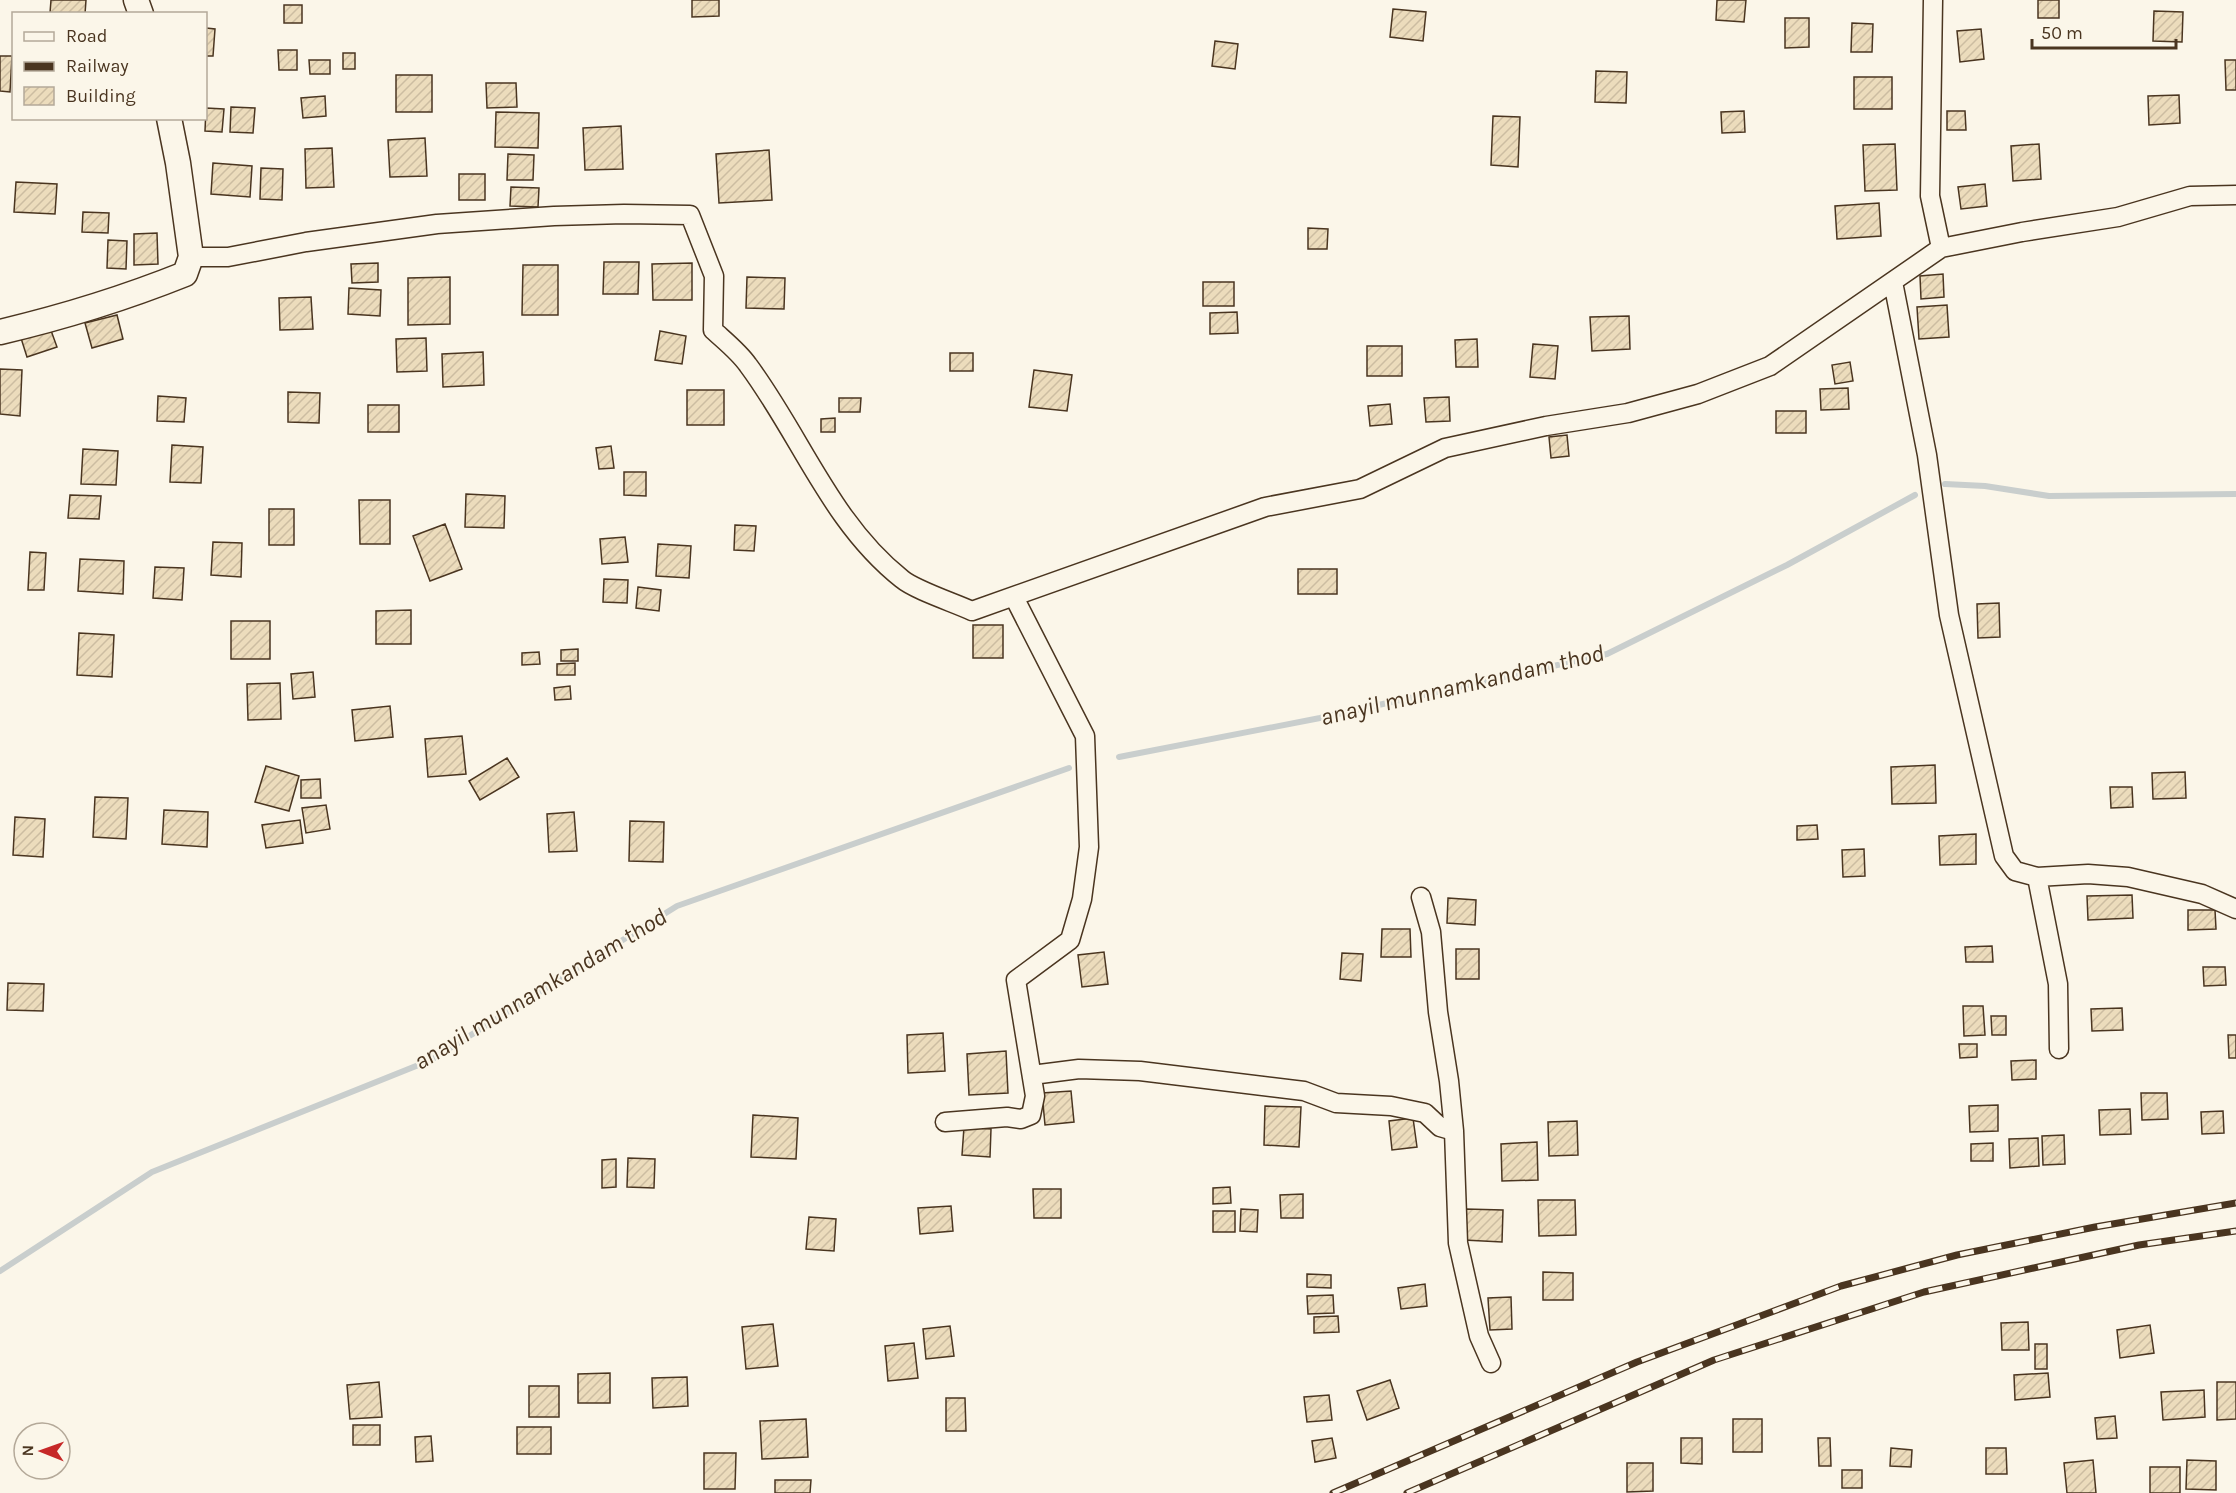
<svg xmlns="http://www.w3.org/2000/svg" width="2236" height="1493" font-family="Karla,sans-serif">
  <defs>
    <pattern id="building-hatch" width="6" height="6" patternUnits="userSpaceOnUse" patternTransform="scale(1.5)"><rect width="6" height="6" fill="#ecdcbc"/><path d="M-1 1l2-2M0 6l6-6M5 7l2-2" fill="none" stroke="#ccbda1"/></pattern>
  </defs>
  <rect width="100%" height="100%" fill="#fbf6e9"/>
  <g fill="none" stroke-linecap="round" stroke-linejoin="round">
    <path stroke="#c9cecd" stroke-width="6" d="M1945,484L1985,486L2049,496L2236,494
      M1119,757L1320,718L1607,654L1787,565L1915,495
      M0,1271L152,1172L431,1060L677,906L1069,768"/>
  </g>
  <path fill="url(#building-hatch)" stroke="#4a3520" stroke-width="1.5" d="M51,0H86L85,14L50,13Z
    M692,0H719V16L692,17Z
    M1717,0H1746L1744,22L1716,20Z
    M2038,0H2059V18H2038Z
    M284,5H302V23H284Z
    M1393,9L1426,12L1423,41L1390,37Z
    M2154,11L2183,12L2182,42L2153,41Z
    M1785,18H1809V47L1785,48Z
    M1852,23L1873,24L1872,52H1851Z
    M206,28L215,29L213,56H206Z
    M1981,29L1984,59L1960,62L1957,31Z
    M1215,41L1238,44L1235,69L1212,66Z
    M278,50H297V70H279Z
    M343,53H355V69H343Z
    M0,56H12L10,92L0,91Z
    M309,60H330V74H310Z
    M2225,60H2236V90H2226Z
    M1596,71L1627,72L1626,103L1595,102Z
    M396,75H432V112H396Z
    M1854,77H1892V109H1854Z
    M486,83H516L517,107L487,108Z
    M2179,95L2180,123L2149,125L2148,96Z
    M325,96L326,116L303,118L301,98Z
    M231,107L255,108L253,133L230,132Z
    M206,108L224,109L222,132L205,131Z
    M1744,111L1745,132L1722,133L1721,112Z
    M1947,111H1965L1966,130H1947Z
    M496,112L539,113L538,148L495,147Z
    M1493,116L1520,117L1518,167L1491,165Z
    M621,126L623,169L585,170L583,128Z
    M425,138L427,176L390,177L388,140Z
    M1895,144L1897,190L1865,191L1863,145Z
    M2039,144L2041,179L2013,181L2011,146Z
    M332,148L334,187L306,188L305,149Z
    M769,150L772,200L719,203L716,154Z
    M508,154L534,155L533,180H507Z
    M213,163L252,166L250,197L211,194Z
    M261,168L283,169L282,200L260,199Z
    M459,174H485V200H459Z
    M16,182L57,184L55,214L14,212Z
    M1985,184L1987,206L1961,209L1958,187Z
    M511,187L539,188L538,207L510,206Z
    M1879,203L1881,236L1837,239L1835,206Z
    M83,212L109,213L108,233L82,232Z
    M1308,228L1328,229L1327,249H1308Z
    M157,233L158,264L134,265V234Z
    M108,240L127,241L126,269L107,268Z
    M604,262H639L638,294H603Z
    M378,263V282L352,283L351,264Z
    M692,263V300H653L652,264Z
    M523,265H558V315H522Z
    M1943,274L1944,297L1921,299L1920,276Z
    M450,277V324L408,325V278Z
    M747,277L785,278L784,309L746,308Z
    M1203,282H1234V306H1203Z
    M349,288L381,290L380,316L348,314Z
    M311,297L313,329L280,330L279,298Z
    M1947,305L1949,337L1919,339L1917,307Z
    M1237,312L1238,333L1210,334V313Z
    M117,315L123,339L92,348L85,323Z
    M1629,316L1630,349L1592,351L1590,317Z
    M49,325L57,347L27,357L20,335Z
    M660,331L686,336L682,364L655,360Z
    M426,338L427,371L397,372L396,339Z
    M1477,339L1478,367H1456L1455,340Z
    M1533,344L1558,346L1555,379L1530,377Z
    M1367,346H1402V376H1367Z
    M483,352L484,385L443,387L442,354Z
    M950,353H973V371H950Z
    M1850,362L1853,381L1835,384L1832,365Z
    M0,369L22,370L20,416L0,414Z
    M1034,370L1072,375L1067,411L1029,407Z
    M1848,388L1849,409L1821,410L1820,389Z
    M687,390H724V425H687Z
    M288,392L320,393L319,423L288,422Z
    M158,396L186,398L184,422L157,421Z
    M1449,397L1450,421L1426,422L1424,398Z
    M839,398H861L860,412H839Z
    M1390,404L1392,424L1370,426L1368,406Z
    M368,405H399V432H368Z
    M1776,411H1806V433H1776Z
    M835,418V432H821V419Z
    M1567,435L1569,456L1551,458L1549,437Z
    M172,445L203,447L201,483L170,482Z
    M611,446L614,468L599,469L596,448Z
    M83,449L118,451L116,485L81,484Z
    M624,472H646V496L624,495Z
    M466,494L505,496L504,528L465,527Z
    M70,495L101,496L99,519L68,518Z
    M359,500H390V544H360Z
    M269,509H294V545H269Z
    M445,524L462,569L430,581L413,536Z
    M735,525L756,526L754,551L734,550Z
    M625,537L628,562L602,564L600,539Z
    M213,542L242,543L241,577L211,575Z
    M658,544L691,546L689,578L656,576Z
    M30,552L46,553L44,590H28Z
    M80,559L124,561L123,594L78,591Z
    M155,567L184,568L182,600L153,598Z
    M1298,569H1337V594H1298Z
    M604,579L628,580L627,603L603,602Z
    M638,587L661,590L659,611L636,608Z
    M1999,603L2000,637L1978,638L1977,604Z
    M411,610V644H376V611Z
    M231,621H270V659H231Z
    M973,625H1003V658H973Z
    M79,633L114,635L112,677L77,675Z
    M578,649V661H561V650Z
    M539,652L540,664L522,665V653Z
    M575,663V675H557V664Z
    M313,672L315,697L293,699L291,674Z
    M280,683L281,719L248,720L247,684Z
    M570,686L571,699L555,700L554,688Z
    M390,706L393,737L355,741L352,710Z
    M462,736L466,774L428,777L425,739Z
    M507,758L519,777L480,800L469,781Z
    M1935,765L1936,803L1892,804L1891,767Z
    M266,766L299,776L289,811L255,802Z
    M2185,772L2186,798L2153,799L2152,773Z
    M320,779L321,798H301V780Z
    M2110,787H2132L2133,807L2111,808Z
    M95,797L128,798L126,839L93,837Z
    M326,805L330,829L306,833L302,808Z
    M164,810L208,812L207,847L162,844Z
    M574,812L577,851L549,852L547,814Z
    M15,817L45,819L43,857L13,855Z
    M300,820L303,843L266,848L262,825Z
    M630,821L664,822L663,862L629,861Z
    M1817,825L1818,839L1797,840V826Z
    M1976,834V864L1940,865L1939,836Z
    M1864,849L1865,876L1843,877L1842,850Z
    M2132,895L2133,918L2088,920L2087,896Z
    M1448,898L1476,900L1475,925L1447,923Z
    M2188,910H2215L2216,929L2188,930Z
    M1382,929H1410L1411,957H1381Z
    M1992,946L1993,962H1966L1965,947Z
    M1456,949H1479V979H1456Z
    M1104,952L1108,984L1082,987L1078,955Z
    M1342,953L1363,954L1361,981L1340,979Z
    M2203,967H2225L2226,985L2204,986Z
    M8,983L44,984L43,1011L7,1010Z
    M1963,1006H1983L1985,1035L1964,1036Z
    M2122,1008L2123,1030L2092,1031L2091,1009Z
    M1991,1016H2006V1035H1992Z
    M943,1033L945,1071L908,1073L907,1035Z
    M2228,1035H2236V1058H2229Z
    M1959,1044H1977V1057L1960,1058Z
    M1006,1051L1008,1093L969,1095L967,1054Z
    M2036,1060V1079L2012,1080L2011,1061Z
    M1071,1091L1074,1122L1045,1125L1042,1093Z
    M2141,1093H2167L2168,1119L2142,1120Z
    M1998,1105V1131L1970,1132L1969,1106Z
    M1265,1106L1301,1107L1299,1147L1264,1145Z
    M2130,1109L2131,1134L2100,1135L2099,1110Z
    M2223,1111L2224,1133L2202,1134L2201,1112Z
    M753,1115L798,1118L796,1159L751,1157Z
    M1413,1118L1417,1147L1392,1150L1389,1121Z
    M1577,1121L1578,1155L1549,1156L1548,1122Z
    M964,1127L991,1129L990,1157L962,1155Z
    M2064,1135L2065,1164L2043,1165L2042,1136Z
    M2038,1138L2039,1166L2010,1168L2009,1139Z
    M1537,1142L1538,1180L1502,1181L1501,1144Z
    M1993,1143V1161H1971V1144Z
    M628,1158L655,1159L654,1188L627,1187Z
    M616,1159V1187L602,1188V1160Z
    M1230,1187L1231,1203L1213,1204V1188Z
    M1033,1189H1061V1218H1034Z
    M1303,1194V1218H1281L1280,1195Z
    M1538,1200H1575L1576,1235L1539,1236Z
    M951,1206L953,1231L920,1234L918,1208Z
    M1241,1209L1258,1210L1257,1232L1240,1231Z
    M1465,1209L1503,1210L1502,1242L1464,1240Z
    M1213,1211H1235V1232H1213Z
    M809,1217L836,1219L834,1251L806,1249Z
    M1543,1272L1573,1273V1300H1543Z
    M1307,1274L1331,1275V1288L1307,1287Z
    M1425,1284L1427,1306L1401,1309L1398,1288Z
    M1333,1295L1334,1313L1308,1314L1307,1296Z
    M1511,1297L1512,1329L1490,1330L1488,1298Z
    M1338,1316L1339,1332L1314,1333V1317Z
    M2028,1322L2029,1350H2002L2001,1323Z
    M773,1324L778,1366L746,1369L742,1327Z
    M2150,1325L2154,1353L2120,1358L2117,1330Z
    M950,1326L954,1356L926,1359L923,1329Z
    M914,1343L918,1378L888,1381L885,1346Z
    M2035,1344H2047V1369H2035Z
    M610,1373V1403H578V1374Z
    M2048,1373L2050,1397L2015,1400L2014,1375Z
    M687,1377L688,1406L653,1408L652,1378Z
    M1390,1380L1399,1408L1367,1420L1357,1391Z
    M379,1382L382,1417L350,1419L347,1385Z
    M2217,1382H2236V1419L2217,1420Z
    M529,1386H559V1417H529Z
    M2204,1390L2205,1417L2163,1420L2161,1392Z
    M1329,1395L1332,1420L1307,1422L1304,1397Z
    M946,1398H965L966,1431H946Z
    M2115,1416L2117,1438L2097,1439L2095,1418Z
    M806,1419L808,1457L762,1459L760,1421Z
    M1733,1419H1762V1452H1733Z
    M353,1425H380V1445H353Z
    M517,1427H551V1454H517Z
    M431,1436L433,1461L416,1462L415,1437Z
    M1332,1438L1336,1458L1315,1462L1312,1441Z
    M1681,1438H1702V1464L1681,1463Z
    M1818,1438H1830L1831,1466H1819Z
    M1891,1448L1912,1450L1911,1467L1890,1466Z
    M1986,1448H2006L2007,1474H1986Z
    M704,1453H736L735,1489H704Z
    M2093,1460L2096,1493H2067L2064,1463Z
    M2187,1460L2216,1461V1490L2186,1489Z
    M1627,1463H1653V1491L1627,1492Z
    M2150,1467H2180V1493H2150Z
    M1842,1470H1862V1488H1842Z
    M775,1480H811L810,1493H775Z"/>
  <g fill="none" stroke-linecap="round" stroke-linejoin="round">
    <defs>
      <path id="minor" d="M1933,0L1930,196L1941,248
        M191,257H228L306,242L437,224L554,216L624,214L690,215L714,276L713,330C725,341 739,352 748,365C801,436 831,523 902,579C915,590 955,603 972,611L1265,507L1360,489L1445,448L1546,426L1628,413L1698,394L1770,366L1941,248L2022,232L2118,217L2190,196L2236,195
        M1893,282L1927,455L1949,615L2004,856L2015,871L2037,877L2088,874L2128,877L2202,894L2236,909
        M2037,877L2058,984L2059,1049
        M1421,897L1431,932L1438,1012L1449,1081L1454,1131
        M1032,1075L1079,1069L1140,1071L1304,1091L1336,1103L1391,1106L1425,1113L1440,1127L1454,1131L1458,1243L1479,1336L1491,1363
        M945,1122L1007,1117L1021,1119L1031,1115L1035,1096L1016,980L1070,940L1082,899L1089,847L1085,736L1014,597"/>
      <path id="secondary" d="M136,0L141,14
        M0,332C64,317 125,298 185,274L191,257L178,163L169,118"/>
    </defs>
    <use href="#minor" stroke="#4a3520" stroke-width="21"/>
    <use href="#secondary" stroke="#4a3520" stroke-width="27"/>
    <use href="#minor" stroke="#fbf6e9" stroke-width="18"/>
    <use href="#secondary" stroke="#fbf6e9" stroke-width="24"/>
    <defs>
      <path id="rail" d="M1333,1493L1637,1362L1841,1286L1957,1255L2095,1227L2236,1203
        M1407,1493L1714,1360L1924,1292L2139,1245L2236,1231"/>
    </defs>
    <use href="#rail" stroke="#4a3520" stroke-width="7"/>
    <use href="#rail" stroke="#fbf6e9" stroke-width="4.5" stroke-dasharray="14" stroke-linecap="butt"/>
  </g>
  <g text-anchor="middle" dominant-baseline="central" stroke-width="4.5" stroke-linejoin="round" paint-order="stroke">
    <g font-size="24" font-style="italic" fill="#4a3520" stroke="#fbf6e9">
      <text transform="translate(1462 685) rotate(-13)">anayil munnamkandam thod</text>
      <text transform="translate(540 989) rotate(-31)">anayil munnamkandam thod</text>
    </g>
  </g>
  <rect x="12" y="12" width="195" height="108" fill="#fbf6e9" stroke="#b4a999" stroke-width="1.5"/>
  <rect x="24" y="32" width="30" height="9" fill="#fbf6e9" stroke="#b4a999" stroke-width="1.5"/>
  <text x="66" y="42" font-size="18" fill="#4a3520">Road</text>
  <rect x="24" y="62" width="30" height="9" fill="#4a3520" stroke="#b4a999" stroke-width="1.5"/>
  <text x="66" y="72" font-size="18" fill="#4a3520">Railway</text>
  <rect x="24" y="87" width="30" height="18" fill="url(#building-hatch)" stroke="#b4a999" stroke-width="1.5"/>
  <text x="66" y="102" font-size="18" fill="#4a3520">Building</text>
  <g transform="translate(42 1451) rotate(271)"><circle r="28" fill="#fbf6e9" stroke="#b4a999" stroke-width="1.5"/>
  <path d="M0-4.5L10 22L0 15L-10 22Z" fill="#c62828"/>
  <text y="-9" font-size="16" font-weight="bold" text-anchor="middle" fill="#4a3520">N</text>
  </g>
  <path d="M2032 39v9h144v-9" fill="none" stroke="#4a3520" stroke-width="3"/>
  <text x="2041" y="39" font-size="18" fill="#4a3520" stroke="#fbf6e9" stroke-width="4.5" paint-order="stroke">50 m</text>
</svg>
